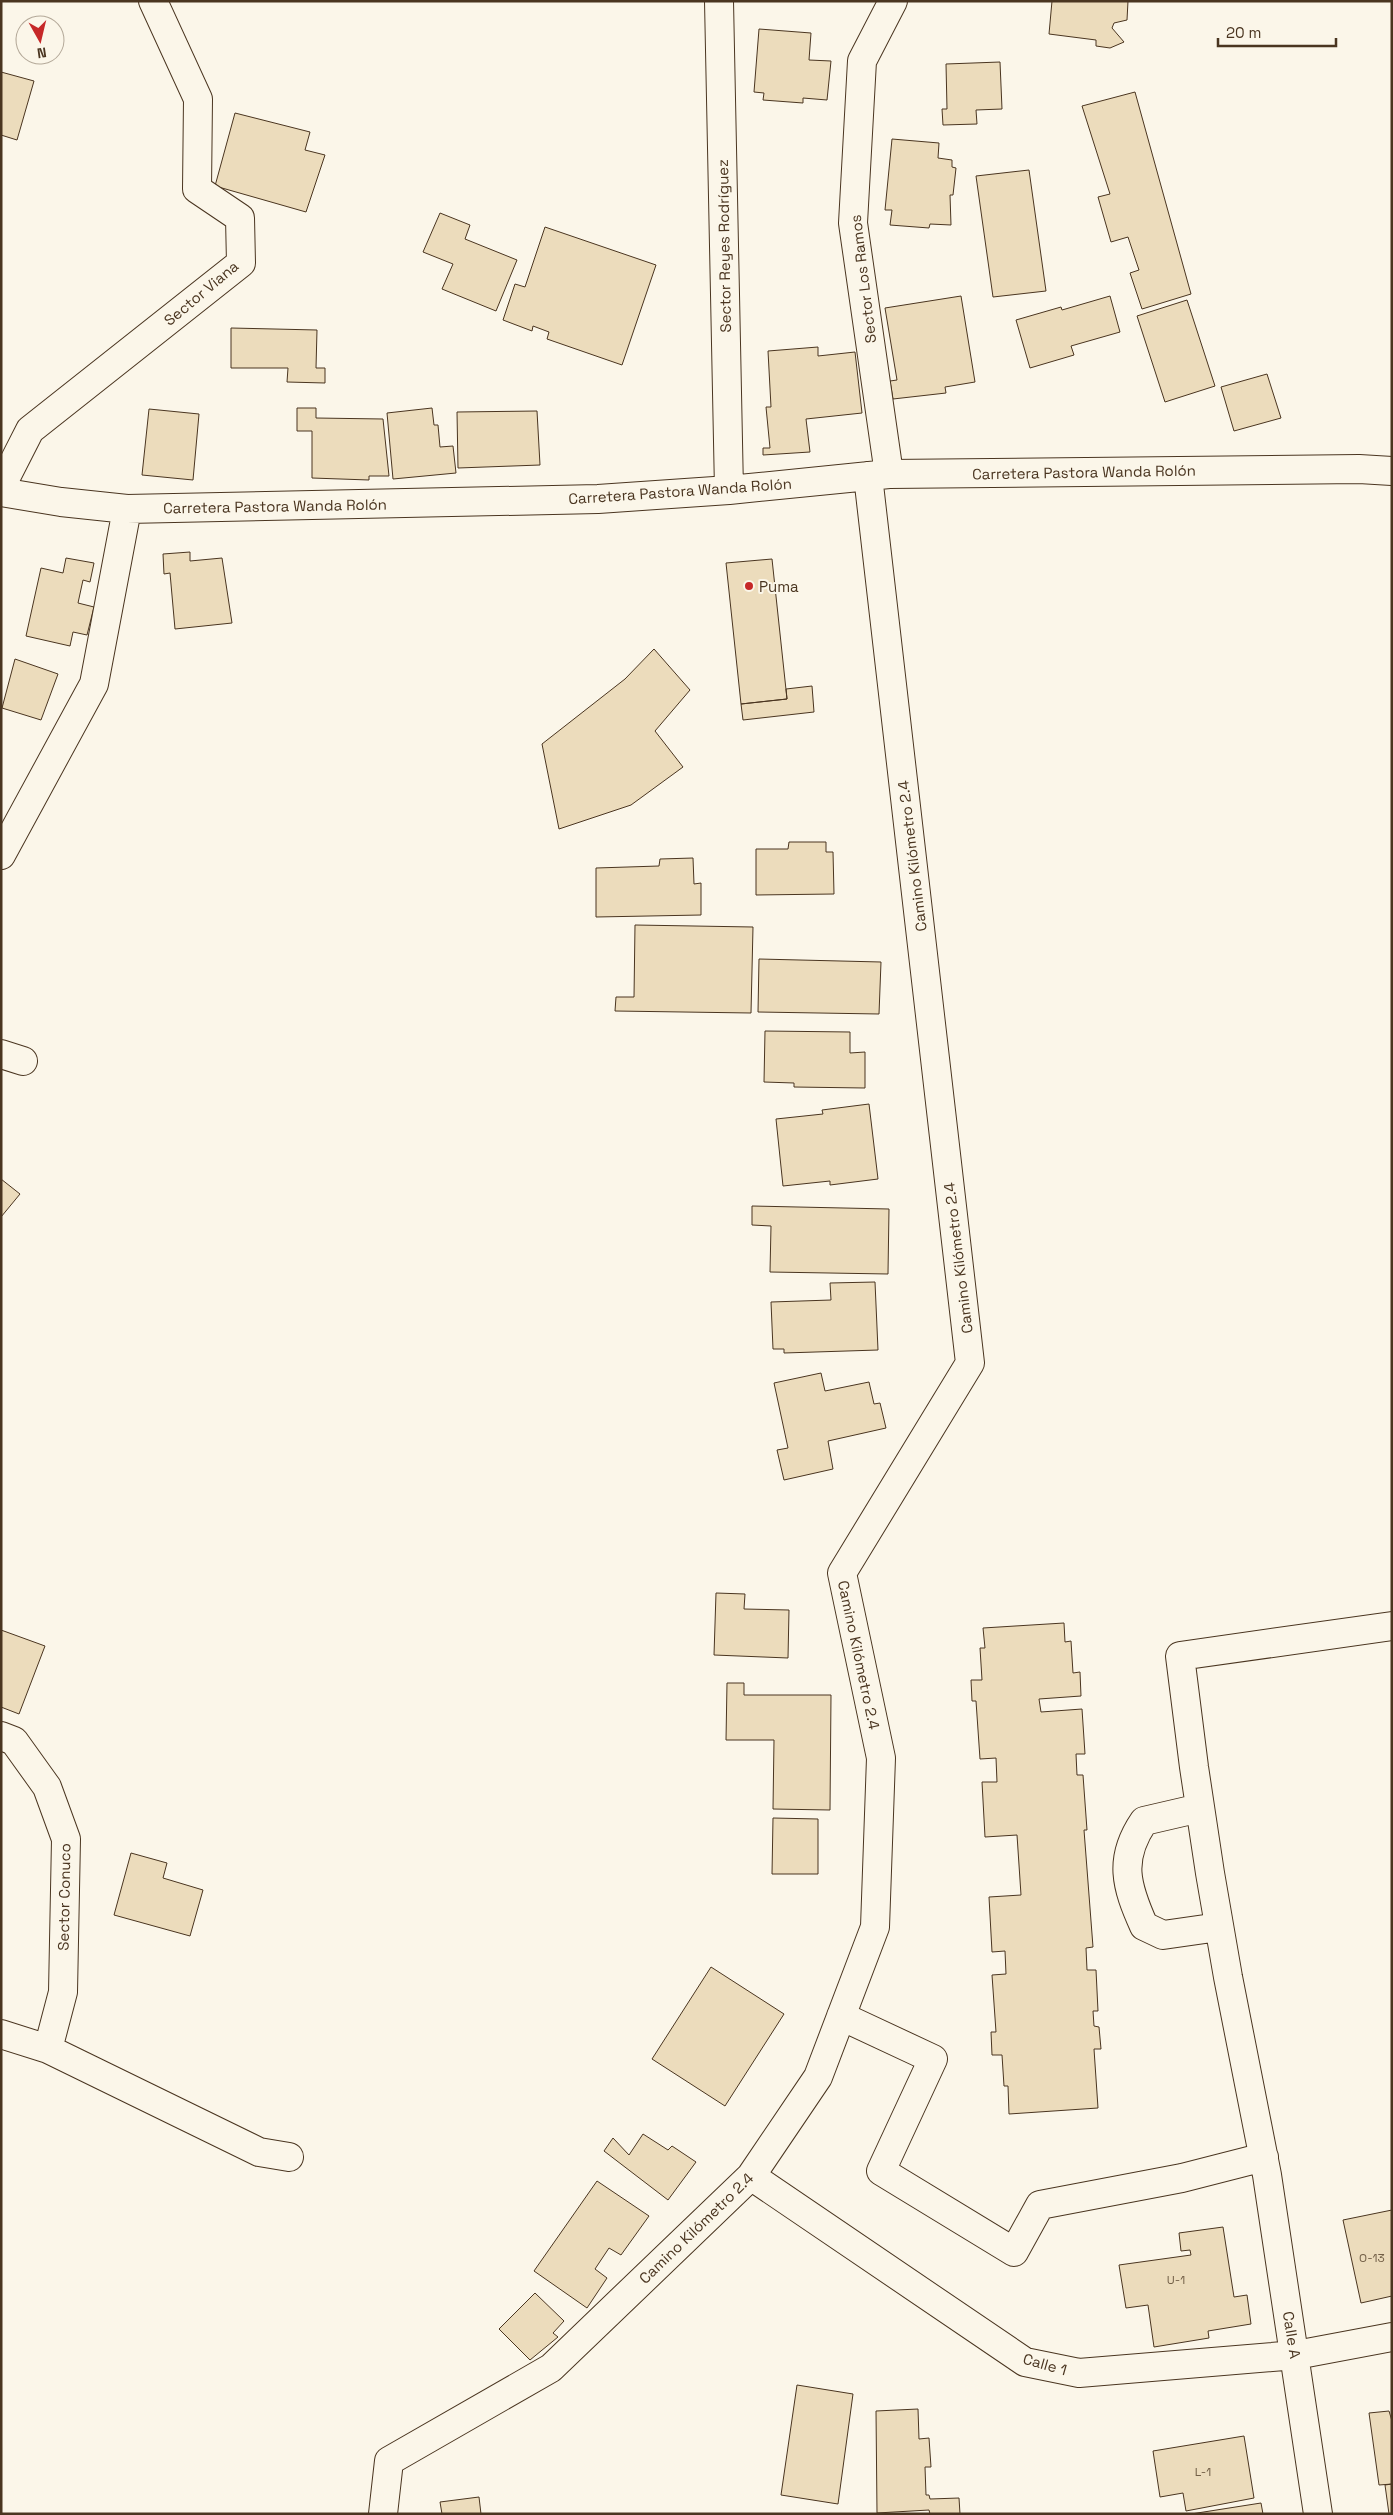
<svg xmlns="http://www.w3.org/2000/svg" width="1393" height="2515" font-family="'Space Grotesk',sans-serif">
  <rect width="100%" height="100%" fill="#fbf6e9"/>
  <path fill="#ecdcbc" stroke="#4a3520" d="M1052,1H1128L1127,20L1114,23L1112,28L1124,42L1110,48L1096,46V40L1049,34Z
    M759,29L811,33L809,60L831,61L827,100L803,98V103L763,100L764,93L754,92Z
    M1000,62L1002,109L976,110L977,124L943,125L942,109H947L946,64Z
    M1,72L34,81L17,140L1,135Z
    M1135,92L1191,294L1142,309L1130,273L1139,270L1128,237L1111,242L1098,197L1110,194L1082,106Z
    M235,113L310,132L305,150L325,155L306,212L215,186Z
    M892,139L939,143L938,158L952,160V167L956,168L953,195H950L951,225L930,224L929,228L890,225L892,210H885Z
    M1029,170L1046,291L993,297L976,176Z
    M440,213L470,225L465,239L517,260L496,311L442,289L453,264L423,252Z
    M545,227L656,265L622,365L547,339L549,332L533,326L532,331L503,320L515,284L525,287Z
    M961,296L975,382L945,387L946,393L893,399L890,381L897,380L885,308Z
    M1110,296L1120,332L1071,346L1074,355L1030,368L1016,320L1061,307L1062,310Z
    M1187,300L1215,386L1165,402L1137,316Z
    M231,328L317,330L316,368H325V383L287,382L288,368H231Z
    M818,347V356L855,352L862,413L806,419L810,452L763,455V448H770L766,407H771L768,351Z
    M1267,374L1281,418L1234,431L1221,387Z
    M297,408H316V418L383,419L389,476H369V480L312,478V431H297Z
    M432,408L434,425H438L440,447L453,446L456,473L393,479L387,413Z
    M149,409L199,414L193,480L142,475Z
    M537,411L540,465L458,468L457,412Z
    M190,552V561L222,558L232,623L175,629L170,573L164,574L163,554Z
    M66,558L94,563L90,582L83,580L78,603L94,607L87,635L73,632L70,646L26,636L41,568L63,573Z
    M772,559L787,699L741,704L726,563Z
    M654,649L690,690L655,731L683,767L631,805L559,829L542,744L625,679Z
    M15,659L58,674L41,720L2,708Z
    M812,686L814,712L743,720L741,704L787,699L786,689Z
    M789,842H826V852H833L834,894L756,895V849H788Z
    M693,858L694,884L701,883V915L596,917V868L659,866L660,859Z
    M635,925L753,927L751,1013L615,1011L616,997H634Z
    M759,959L881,962L879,1014L758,1012Z
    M765,1031L850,1032V1053L865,1052V1088L794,1087V1083L764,1082Z
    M869,1104L878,1179L830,1185V1181L783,1186L776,1119L823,1114L822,1110Z
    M1,1179L20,1194L1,1217Z
    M752,1206L889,1209L888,1274L770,1272L771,1226L752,1225Z
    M875,1282L878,1350L784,1353V1349H773L771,1302L831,1300L830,1283Z
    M821,1373L825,1391L869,1382L874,1404L880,1403L886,1428L828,1441L833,1469L784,1480L777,1450L788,1448L774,1383Z
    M716,1593L745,1594L744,1609L789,1610L788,1658L714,1655Z
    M1064,1623L1065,1642L1071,1641L1073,1673L1080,1672L1081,1696L1039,1699L1041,1712L1082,1709L1085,1754H1076L1077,1775H1083L1087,1830H1084L1093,1947L1086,1948L1087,1970H1096L1098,2011H1093L1094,2026L1099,2027L1101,2049H1094L1098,2108L1009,2114L1008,2086H1004L1002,2055H992L991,2032H996L992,1975L1006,1974L1005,1951L992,1952L989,1897L1021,1895L1017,1835L985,1837L982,1782H997L996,1758L980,1759L976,1701H972L971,1680H982L980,1648H985L983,1628Z
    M1,1630L45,1646L19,1714L1,1707Z
    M727,1683H744V1695H831L830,1810L773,1809L774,1740H726Z
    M773,1818L818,1819V1874H772Z
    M131,1853L167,1863L163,1878L203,1890L190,1936L114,1915Z
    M711,1967L784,2014L725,2106L652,2059Z
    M643,2134L668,2150L672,2146L696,2162L668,2200L604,2151L613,2138L629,2155Z
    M597,2181L649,2216L621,2255L609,2248L595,2269L607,2278L587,2308L534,2271Z
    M1392,2210V2296L1361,2303L1343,2220Z
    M1223,2227L1234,2297L1247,2295L1251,2324L1208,2331L1209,2338L1154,2347L1148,2305L1126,2308L1119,2265L1191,2255L1190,2250L1181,2251L1179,2233Z
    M535,2293L564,2321L553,2333L558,2337L530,2360L499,2329Z
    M797,2385L853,2394L838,2504L781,2495Z
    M918,2409L919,2439L929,2438L931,2467H925L926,2495H929L930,2499L959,2498L960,2514H930L929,2510L877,2513L876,2411Z
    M1389,2411L1392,2421V2484L1379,2485L1369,2413Z
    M1244,2436L1254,2498L1186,2511L1183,2493L1160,2497L1153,2451Z
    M1392,2484V2514H1389L1385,2485Z
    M479,2497L481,2514H442L440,2502Z
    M1261,2503L1263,2514H1191Z"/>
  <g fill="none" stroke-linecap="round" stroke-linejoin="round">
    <defs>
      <path id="minor" d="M719,1L729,490
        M889,474L853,223L862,61L893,1
        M1,487L30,430L241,263L240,218L197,189L198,99L153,1
        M1,492L61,502L127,509L598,499L729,490L889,474L1359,469L1392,471
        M1,855L94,684L127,509
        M1,1054L23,1061
        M1,1736L14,1741L47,1787L66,1839L63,1992L48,2049
        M1200,1808L1144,1821C1118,1859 1126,1886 1144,1926L1163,1935L1219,1927
        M841,2016L933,2059L881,2171L1014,2252L1040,2205L1182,2178L1264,2157
        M1,2034L48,2049L259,2152L289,2157
        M751,2176L1025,2362L1079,2373L1296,2355L1392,2337
        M383,2514L389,2461L551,2368L751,2176L818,2077L875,1927L881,1758L842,1573L970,1363L868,476
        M1318,2514L1267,2175L1228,1977L1210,1873L1194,1767L1180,1656L1392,1626"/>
    </defs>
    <use href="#minor" stroke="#4a3520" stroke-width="30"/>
    <use href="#minor" stroke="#fbf6e9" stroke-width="28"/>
  </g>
  <circle fill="#c62828" stroke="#fbf6e9" stroke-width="2" cx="749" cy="586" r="5"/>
  <g text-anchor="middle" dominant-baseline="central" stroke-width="4" stroke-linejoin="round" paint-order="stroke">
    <g font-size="12" fill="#725f47">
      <text x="1372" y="2258">O-13</text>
      <text x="1176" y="2280">U-1</text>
      <text x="1203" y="2472">L-1</text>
    </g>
    <g font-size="15" fill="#4a3520" stroke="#fbf6e9">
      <text transform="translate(724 246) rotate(-91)">Sector Reyes Rodríguez</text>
      <text transform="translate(863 279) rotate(-97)">Sector Los Ramos</text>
      <text transform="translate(201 293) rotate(-40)">Sector Viana</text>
      <text transform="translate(1084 472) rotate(-1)">Carretera Pastora Wanda Rolón</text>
      <text transform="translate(680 491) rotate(-4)">Carretera Pastora Wanda Rolón</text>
      <text transform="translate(275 506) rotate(-1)">Carretera Pastora Wanda Rolón</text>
      <text transform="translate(912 856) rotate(-97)">Camino Kilómetro 2.4</text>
      <text transform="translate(958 1258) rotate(-97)">Camino Kilómetro 2.4</text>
      <text transform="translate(859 1655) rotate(78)">Camino Kilómetro 2.4</text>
      <text transform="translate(64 1897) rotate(-89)">Sector Conuco</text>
      <text transform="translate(696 2228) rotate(-44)">Camino Kilómetro 2.4</text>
      <text transform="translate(1292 2335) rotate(81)">Calle A</text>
      <text transform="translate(1045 2364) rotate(16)">Calle 1</text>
    </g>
    <g font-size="15" fill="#4a3520" stroke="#fbf6e9" text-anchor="start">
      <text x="759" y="586">Puma</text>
    </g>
  </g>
  <rect width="1393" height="2515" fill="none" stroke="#4a3520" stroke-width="5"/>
  <g transform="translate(40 40) rotate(172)"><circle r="24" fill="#fbf6e9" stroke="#b4a999"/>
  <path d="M0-4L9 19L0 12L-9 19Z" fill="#c62828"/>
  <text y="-8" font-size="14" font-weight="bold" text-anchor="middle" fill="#4a3520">N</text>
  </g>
  <path d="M1218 38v8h118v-8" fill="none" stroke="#4a3520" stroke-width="2.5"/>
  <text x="1226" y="38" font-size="15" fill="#4a3520" stroke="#fbf6e9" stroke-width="4" paint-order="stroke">20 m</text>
</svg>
